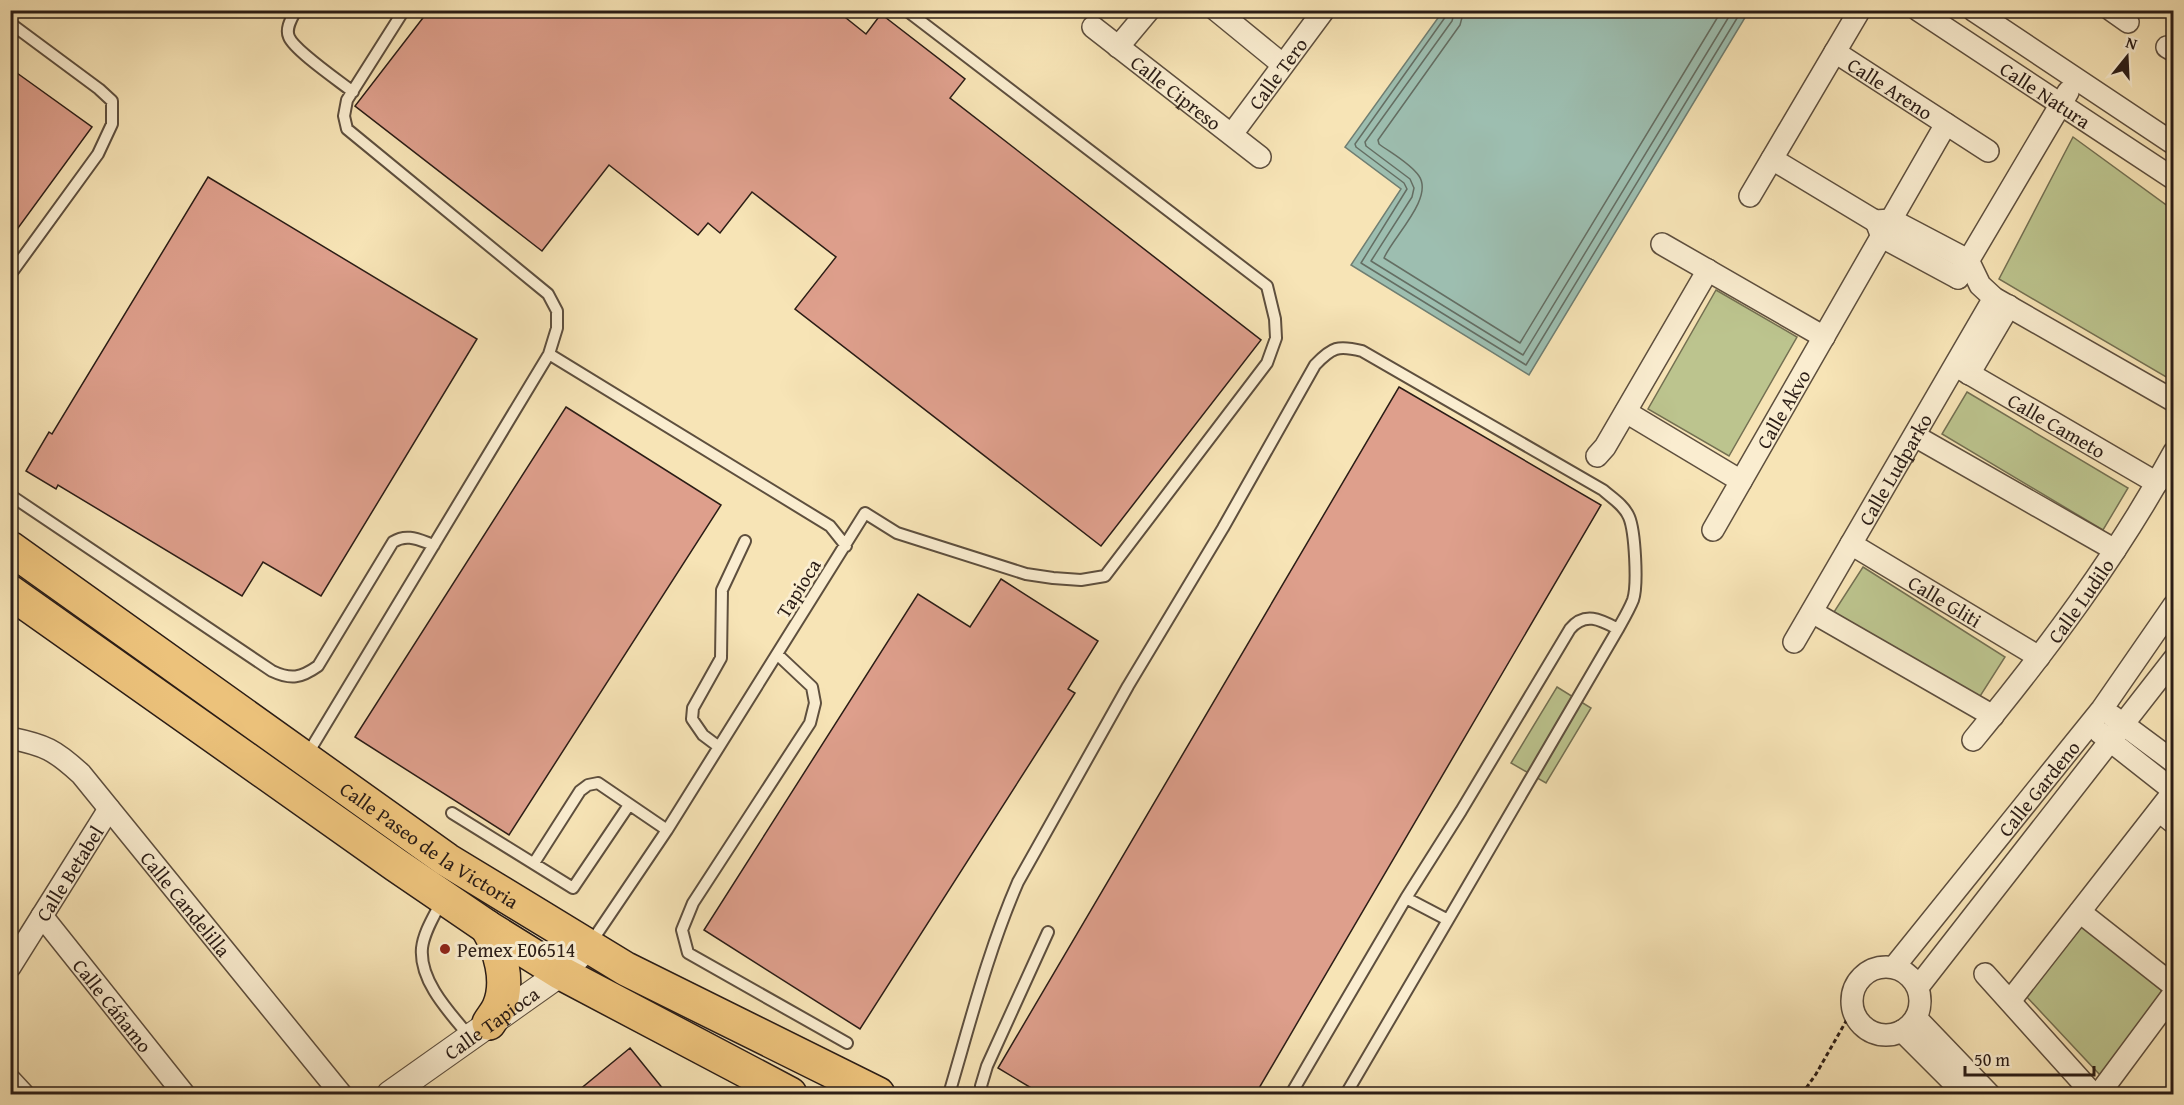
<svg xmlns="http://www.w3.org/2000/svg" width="2184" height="1105" font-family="'Gentium Book Plus',serif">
  <rect width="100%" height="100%" fill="#f7e4b6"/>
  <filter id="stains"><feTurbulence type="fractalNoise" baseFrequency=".00333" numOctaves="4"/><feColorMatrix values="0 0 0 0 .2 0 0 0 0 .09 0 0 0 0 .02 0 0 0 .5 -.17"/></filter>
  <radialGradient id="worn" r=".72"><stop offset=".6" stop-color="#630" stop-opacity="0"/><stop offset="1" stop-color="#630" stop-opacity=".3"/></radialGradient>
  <path fill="#bcc48e" stroke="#747052" stroke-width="1.5" d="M2073,137L2173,210V381L1999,279Z
    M1716,290L1797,337L1729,456L1648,409Z
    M1967,392L2128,488L2103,530L1942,434Z
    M1863,567L2005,657L1977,701L1834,612Z
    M1557,687L1591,708L1546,783L1511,763Z
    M2083,925L2162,991L2101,1076L2025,995Z"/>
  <path fill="#9dbeb0" stroke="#6f7e72" stroke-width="1.5" d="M1443,11H1749L1529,375L1351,265L1401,189L1345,147Z"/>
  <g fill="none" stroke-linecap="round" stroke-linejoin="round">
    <path stroke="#646e63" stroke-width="1.5" d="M1448,10L1446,16L1355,144L1356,147L1404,183L1407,189L1361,263L1526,365L1742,10
      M1455,10L1452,21L1365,142L1366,146L1410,179L1414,188L1412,197L1371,261L1523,355L1733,10
      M1464,10L1460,25L1378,140L1379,144C1391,153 1410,163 1419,176C1434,198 1393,237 1384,258L1520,343L1722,10"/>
  </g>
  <path fill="#de9f8c" stroke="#2b1d16" stroke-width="1.5" d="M429,10H836L866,34L881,14L965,79L950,98L1261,340L1101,546L795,309L836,257L752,192L720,233L708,223L698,235L609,165L542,251L355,106Z
    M10,68L92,127L10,239Z
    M208,177L477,339L321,596L263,562L242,596L58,485L56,489L26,471L49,432L52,434Z
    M1399,387L1601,505L1255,1095H1043L998,1068Z
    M566,407L721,505L509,835L355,737Z
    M1001,579L1098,641L1068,689L1075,693L860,1029L704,930L918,594L970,627Z
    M630,1048L668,1095H573Z"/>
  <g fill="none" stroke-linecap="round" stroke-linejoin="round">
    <defs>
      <path id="service" d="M296,10C292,18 285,28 289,37C294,50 339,81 353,92
        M10,23L99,89L112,101V124L98,154L10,275
        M549,354L830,526L846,546
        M10,495L272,671C291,680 301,678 318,666L393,542C407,533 419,540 434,545
        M778,655L812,687L815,703L810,723L693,903L682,930L688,953L847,1043
        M719,747L703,735L692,719L693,708L721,658L722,590L745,541
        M307,755L549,354L557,328V311L548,294L347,129L344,116L347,100L404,10
        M452,813L573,888L629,805
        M534,863L580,791L588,785L598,783L667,830
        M442,900C435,915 424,931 422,948C419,981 450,1013 470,1037
        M1448,920L1618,629
        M590,944L667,830L865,513L897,533L1026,574L1053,578L1081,580L1105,576L1267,363L1276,338L1275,319L1267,286L906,10
        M949,1094C970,1023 988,951 1018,882L1128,686L1223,528L1315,365C1332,347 1338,345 1362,351L1603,490C1612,498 1624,505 1629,517C1635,531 1638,585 1633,600C1629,610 1623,620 1618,629C1601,620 1585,611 1570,629L1461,811L1406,898
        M983,1094L981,1086L987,1066L1048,932
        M1291,1094L1406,898L1448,920L1346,1094"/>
      <g id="minor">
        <path d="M1216,10L1282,64"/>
        <path id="s1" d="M1918,10L2174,179"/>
        <path d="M1973,10L2174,144"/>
        <path d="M2111,10L2128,22"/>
        <path id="s2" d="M1093,27L1260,157"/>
        <path d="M1118,47L1149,10"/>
        <path d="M2167,47L2174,51"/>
        <path id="s3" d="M1835,52L1988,151"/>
        <path id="s4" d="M1232,134L1324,10"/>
        <path d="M1772,159L1875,221L1892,220L1968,260L1980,285L1994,298L2174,401"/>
        <path d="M1750,196L1858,13"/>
        <path d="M1877,224L1882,237L1958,278"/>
        <path d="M1662,244L1824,337"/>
        <path d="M1958,278L2068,92"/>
        <path id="s5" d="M1956,366L2157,483"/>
        <path d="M1969,374L2009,306"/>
        <path d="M1626,412L1741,481"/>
        <path d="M1915,436L2115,550"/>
        <path d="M1597,456L1605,447L1708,270"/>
        <path id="s6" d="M1713,530L1946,124"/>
        <path id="s7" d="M1851,544L2039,657"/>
        <path d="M1812,612L1993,716"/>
        <path id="s8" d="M1794,642L1994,298"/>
        <path d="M2112,716L2174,762"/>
        <path d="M2099,732L2174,791"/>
        <path id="s9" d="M10,738C45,745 55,750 81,774L341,1094"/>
        <path id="s10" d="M1973,740C2047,650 2118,555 2174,452"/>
        <path d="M2159,811L2174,823"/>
        <path d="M2080,912L2174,986"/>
        <path id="s11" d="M42,916L184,1094"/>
        <circle cx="1886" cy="1001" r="34"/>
        <path id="s12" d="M10,967L109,809"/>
        <path id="s13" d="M1894,967L2102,709L2174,605"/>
        <path d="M1985,974L2093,1094"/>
        <path d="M1918,987L2174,659"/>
        <path d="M2010,1001L2174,791"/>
        <path d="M1916,1018L1989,1094"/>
        <path d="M1902,1031L1965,1094"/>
        <path d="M10,1080L23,1094"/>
        <path d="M2099,1094L2174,993"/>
      </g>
      <g id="tertiary">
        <path id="s14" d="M390,1094L561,973L588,946"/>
      </g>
      <g id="primary">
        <path id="s15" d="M10,548L447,860L626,969L878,1094"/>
        <path d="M10,592L396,865L487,927L561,973L790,1094"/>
        <path d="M487,927C500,949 510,981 499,1007C497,1012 492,1018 489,1023"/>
      </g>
    </defs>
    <use href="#service" stroke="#5e4f3e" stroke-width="14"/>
    <use href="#minor" stroke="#5e4f3e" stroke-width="24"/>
    <use href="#tertiary" stroke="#5e4f3e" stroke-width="28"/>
    <use href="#primary" stroke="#2b1d16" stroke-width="36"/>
    <path stroke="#2b1d16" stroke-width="3" stroke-dasharray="4.5 3" stroke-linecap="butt" d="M1802,1094L1816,1074L1853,1009"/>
    <use href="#service" stroke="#faedd0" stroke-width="10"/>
    <use href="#minor" stroke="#faedd0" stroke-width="21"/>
    <use href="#tertiary" stroke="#faedd0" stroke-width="26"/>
    <use href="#primary" stroke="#ecc27b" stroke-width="33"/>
  </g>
  <circle fill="#8f2418" stroke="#faedd0" stroke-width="2" cx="445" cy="949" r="6"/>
  <g text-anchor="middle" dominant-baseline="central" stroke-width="6" stroke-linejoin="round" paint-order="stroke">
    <g font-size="20" fill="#2b1d16" stroke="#faedd0">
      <text stroke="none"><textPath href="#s4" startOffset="76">Calle Tero</textPath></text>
      <text stroke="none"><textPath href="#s3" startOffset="66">Calle Areno</textPath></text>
      <text stroke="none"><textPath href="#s2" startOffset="106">Calle Cipreso</textPath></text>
      <text stroke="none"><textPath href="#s1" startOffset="153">Calle Natura</textPath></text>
      <text stroke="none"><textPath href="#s6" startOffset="140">Calle Akvo</textPath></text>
      <text stroke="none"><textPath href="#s5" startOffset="117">Calle Cameto</textPath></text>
      <text stroke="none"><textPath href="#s8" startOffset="200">Calle Ludparko</textPath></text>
      <text transform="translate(798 588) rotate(-58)">Tapioca</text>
      <text stroke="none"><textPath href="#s7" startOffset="110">Calle Gliti</textPath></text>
      <text stroke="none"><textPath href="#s10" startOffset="176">Calle Ludilo</textPath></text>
      <text stroke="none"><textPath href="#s13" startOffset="230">Calle Gardeno</textPath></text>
      <text stroke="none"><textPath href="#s15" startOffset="514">Calle Paseo de la Victoria</textPath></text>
      <text stroke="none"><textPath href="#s12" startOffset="111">Calle Betabel</textPath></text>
      <text stroke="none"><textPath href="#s9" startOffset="248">Calle Candelilla</textPath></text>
      <text stroke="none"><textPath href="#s11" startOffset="114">Calle Cáñamo</textPath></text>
      <text stroke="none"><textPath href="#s14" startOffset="124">Calle Tapioca</textPath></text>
    </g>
    <g font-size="20" fill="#2b1d16" stroke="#faedd0" text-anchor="start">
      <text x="457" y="949">Pemex E06514</text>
    </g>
  </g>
  <rect width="2184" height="1105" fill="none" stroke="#f7e4b6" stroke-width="36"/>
  <rect x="12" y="12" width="2160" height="1081" fill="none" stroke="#2b1d16" stroke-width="3"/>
  <rect x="18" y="18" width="2148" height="1069" fill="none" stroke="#2b1d16" stroke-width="1.5"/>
  <g transform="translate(2127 57) rotate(18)" stroke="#faedd0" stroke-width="4.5" paint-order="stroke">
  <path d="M0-4.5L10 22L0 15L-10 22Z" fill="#2b1d16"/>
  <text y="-9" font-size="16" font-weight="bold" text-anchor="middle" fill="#2b1d16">N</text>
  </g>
  <path d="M1965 1066v9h129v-9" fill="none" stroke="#2b1d16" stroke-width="3"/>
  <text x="1974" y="1066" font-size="18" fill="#2b1d16" stroke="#faedd0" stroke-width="4.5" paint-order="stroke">50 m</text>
  <rect width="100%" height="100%" filter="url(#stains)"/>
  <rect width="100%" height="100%" fill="url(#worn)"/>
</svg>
